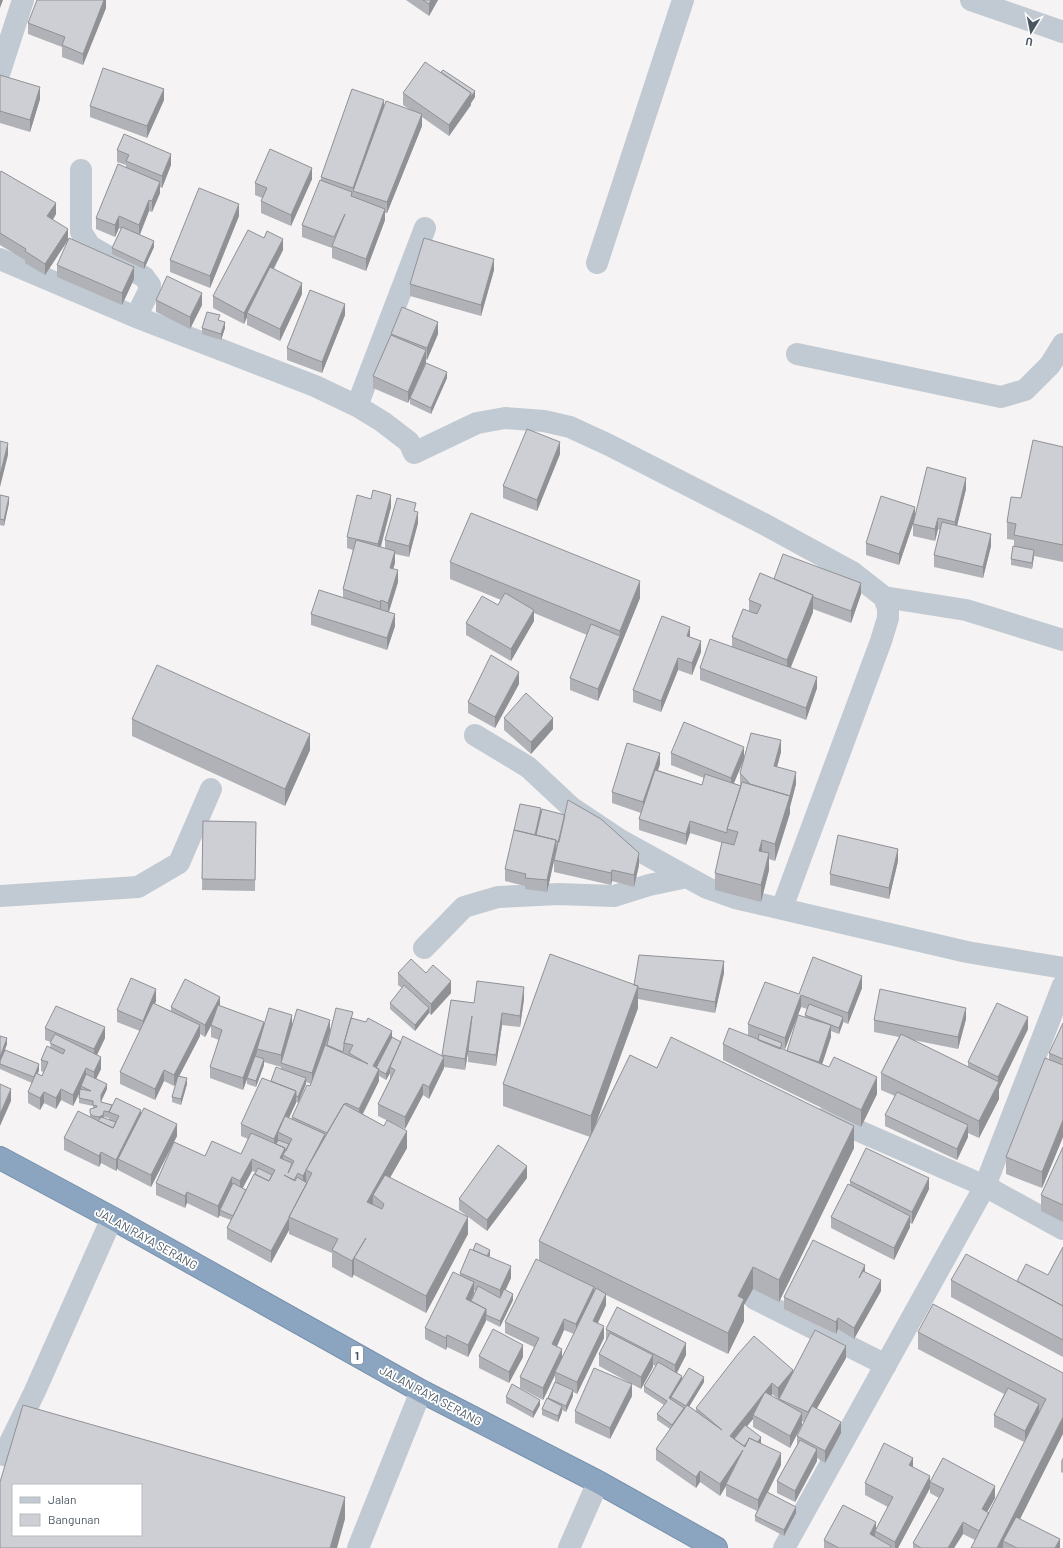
<svg xmlns="http://www.w3.org/2000/svg" width="1063" height="1548" font-family="Barlow,sans-serif">
  <rect width="100%" height="100%" fill="#f5f3f3"/>
  <g fill="none" stroke-linecap="round" stroke-linejoin="round">
    <defs>
      <path id="highway" d="M0,1158L112,1218L421,1391L598,1482L716,1548"/>
    </defs>
    <use href="#highway" stroke="#7690ad" stroke-width="24"/>
    <path stroke="#c1cad2" stroke-width="22" d="M971,0L1063,32
      M0,71L23,0
      M81,170V232L90,246L144,277L150,285L148,293L136,317
      M0,259L136,317L315,386L357,406L383,422L409,442L414,453L477,423L505,418L544,421L570,427L609,445L762,523L852,572L884,597L888,608V618L881,641L782,908
      M597,263L683,0
      M797,354L1001,397L1025,390L1050,365L1063,344
      M357,406L425,228
      M884,597L966,610L1063,640
      M475,735L528,767L572,808L620,840L707,888L735,898L967,952L1063,968
      M0,896L138,887L179,863L211,789
      M424,948L464,907L498,897L558,894L614,896L649,885L687,877
      M827,1117L985,1186L1063,1229
      M755,1299L886,1365
      M0,1454L4,1455L35,1391L112,1218
      M358,1548L421,1391
      M569,1548L598,1482
      M784,1548L985,1186L1063,985"/>
    <use href="#highway" stroke="#8ba5c1" stroke-width="22"/>
  </g>
  <path fill="#b0b2b7" fill-rule="evenodd" d="M106,0V8L83,65L62,57V47L28,34V23Z
    M406,0H438L429,16Z
    M0,75L40,99L30,132L0,123Z
    M403,93L475,97L471,103V105L449,136L422,117V126L387,213H385V220L366,271L332,258V248L302,237V225L321,180V177L384,107L412,111L403,105Z
    M164,100L147,138L90,117V106Z
    M117,150L171,165L162,188L160,187V193L152,212L149,211L140,235L154,247L144,269L112,254V248L121,229L119,228L115,237L96,229V218L126,167V165L117,162Z
    M0,173L56,214L53,220L68,240L45,275L25,263V260L0,245Z
    M312,179L291,226L261,213V201L262,198L255,195V183Z
    M239,216L210,288L170,272V260Z
    M283,250L274,269L302,294L280,341L247,325V317L244,324L213,308V296Z
    M57,265L134,279L122,305L57,277Z
    M494,270L481,316L410,296V284Z
    M156,300L202,305L190,329L156,312Z
    M345,315L322,373L287,360V348Z
    M220,321L225,328L221,340L202,334V328Z
    M391,334H438L427,360L426,359V362L408,403L373,388V376L391,335Z
    M447,378L431,414L410,404V398Z
    M1063,447V562L1034,556L1032,569L1011,565V559L1014,546V540L1007,539V522L1021,498Z
    M560,454L537,511L503,498V486Z
    M966,489L957,526L991,546L983,578L934,567V555L940,530L938,529L935,541L913,536V524Z
    M0,495L9,503L4,526L0,525Z
    M391,507L381,547L385,549V540L416,511L418,523L409,557L395,554V563L393,569L398,582L389,612L395,626L387,650L311,625V614L343,598V589L353,550L347,548V537Z
    M915,518L899,565L866,555V543Z
    M450,562L640,598L598,701L570,690V678L587,635L534,613V621L511,661L466,635V623L498,605L501,600L450,579Z
    M774,579L861,594L851,623L813,609V612L790,667L817,688L806,720L700,680V668L732,646V637L749,611V600Z
    M690,637L701,652L692,675L678,670L661,712L633,702V690Z
    M519,684L495,728L468,713V702Z
    M504,718L553,729L531,754L504,730Z
    M132,719L310,750L285,806L132,736Z
    M781,752L777,767L796,784L790,807V813L775,861L769,859V870L761,902L715,890V873L722,843L690,833L686,845L639,830V819L641,813L612,803V792L660,764L658,770L702,785L704,778L671,765V753L744,759L734,783L741,786L740,785V773Z
    M541,814L536,835L639,865L634,887L612,881L611,885L554,872V860L547,892L525,889V886L505,881V869Z
    M203,821L256,822L255,891L202,890Z
    M898,861L889,899L830,885V874Z
    M398,973H426L451,993L431,1015L429,1013L415,1031L390,1009V1003L402,988L398,985Z
    M724,973L715,1013L638,999V1008L595,1126L657,1068L854,1148L779,1302L753,1289L744,1305V1321L728,1354L606,1295V1305L598,1323L604,1338L577,1394L573,1392V1396L566,1412L562,1410V1412L558,1422L542,1415V1409L548,1399V1398L555,1382V1375L543,1400L520,1388V1377L534,1347L505,1333V1322L539,1260V1241L590,1137L503,1106V1084L634,985ZM564,1330L574,1334L562,1358L557,1347Z
    M862,988L848,1024L843,1022L839,1034L831,1031V1037L822,1065L877,1094L861,1127L723,1060V1044L758,1040L748,1036V1024L799,994ZM801,1007L807,1009L805,1015V1017L787,1051L782,1049V1048L785,1049Z
    M524,999L520,1027L502,1025L496,1066L468,1062V1052L465,1070L444,1067V1068L429,1099L423,1095L405,1129L378,1116V1104L390,1079V1073L386,1080L379,1076V1081L363,1114L407,1148L390,1177L468,1234L426,1313L354,1275V1274L352,1278L332,1267V1253L289,1234V1230L271,1263L227,1239V1228L231,1220L220,1216V1215L218,1218L187,1203L185,1208L156,1195V1183L205,1156L241,1154L248,1139L241,1136V1124L271,1081L281,1069V1064V1067L264,1062V1065L256,1087L247,1084V1079L243,1090L210,1078V1067L219,1040L211,1037V1026L205,1037L200,1034V1036L179,1076L187,1084L181,1105L172,1102V1097L177,1081L174,1086L164,1081L155,1100L120,1084V1072L140,1031L117,1022V1010L156,1001L155,1004L171,1011V1007L220,1006L264,1025L292,1026L330,1029L353,1018L392,1038L401,1042L442,1056L451,1000L474,1003ZM306,1082L311,1084L310,1086L292,1117V1119L289,1118L296,1102L298,1103L306,1084ZM252,1171L255,1172L246,1190L243,1188Z
    M966,1019L958,1049L913,1040L968,1067V1062L1028,1029L999,1089V1099L979,1138L968,1133V1137L957,1160L885,1126V1115L895,1096L881,1090V1073L899,1037L874,1032V1020Z
    M1063,1023V1137L1042,1188L1006,1174V1157L1049,1059V1053Z
    M45,1028L105,1038L97,1055L101,1069L96,1079L107,1089L101,1102L141,1112L177,1136L151,1187L118,1170V1168L116,1171L101,1163L99,1167L64,1150V1138L90,1117V1109L93,1108V1106L79,1103V1093L73,1106L61,1100L56,1109L44,1103L40,1110L28,1103V1092L32,1083L0,1069V1036L7,1044L5,1050L39,1070L38,1074L42,1076L43,1072L41,1071V1060L50,1048L51,1042L45,1040ZM104,1117L109,1118V1120L104,1118Z
    M1063,1147V1222L1041,1211V1195Z
    M527,1178L487,1231L459,1210V1199Z
    M850,1181L929,1189L912,1224L910,1223V1227L894,1260L831,1228V1217L850,1185Z
    M1063,1247V1357L951,1297V1280L1017,1281L1048,1275Z
    M490,1255L489,1257L511,1278L505,1290L513,1300L500,1327L486,1320L468,1357L447,1347L446,1350L425,1339V1328L460,1275V1273ZM474,1290L475,1291L471,1301L474,1293Z
    M865,1272L881,1291L854,1339L838,1329L836,1334L784,1309V1297Z
    M606,1329L686,1355L677,1373L682,1378L704,1382L689,1406L696,1411V1408L793,1371L846,1358L816,1409L841,1433L825,1463L817,1458V1461L795,1502L777,1493V1481L797,1445V1436L804,1422L802,1421L790,1448L753,1427V1419L747,1426L761,1443L781,1465L768,1492L796,1513L784,1536L755,1521V1516L757,1511L726,1496V1486L720,1496L700,1482L696,1488L656,1460V1449L670,1429L657,1420V1414L664,1405L644,1392V1386L656,1366L653,1365V1367L641,1389L599,1366V1354L606,1341ZM772,1394L778,1399H779V1400L771,1396Z
    M918,1332L1063,1373L1020,1519L1060,1548H971L975,1540L963,1534L954,1548H913V1543L939,1498L930,1493V1482L995,1498L987,1512L989,1513L1024,1442L994,1427V1415L1004,1394L918,1349Z
    M479,1356L523,1357L509,1383L479,1368Z
    M632,1396L610,1439L575,1423V1411Z
    M506,1397L540,1405L533,1418L506,1403Z
    M1063,1457V1473L1061,1472V1461Z
    M913,1467L930,1488L898,1548H824V1540L876,1529L888,1507L865,1495V1483Z"/>
  <path fill="#909195" d="M0,0H3L0,8Z
    M104,0H106V8L83,65V54Z
    M431,0H438L429,16V4Z
    M40,87V99L30,132V120Z
    M164,89V100L147,138V126Z
    M475,91V97L471,103V105L449,136V125L471,93Z
    M384,100V112L353,191V199V188Z
    M422,114V126L387,213V202Z
    M171,154V165L162,188V176Z
    M312,168V179L291,226V215Z
    M160,182V193L152,212V201Z
    M149,200V211L139,236V225Z
    M56,203V214L47,228V216Z
    M239,204V216L210,288V276Z
    M385,209V220L366,271V259Z
    M119,216V228L115,237V225Z
    M68,229V240L45,275V264Z
    M283,239V250L249,314L247,313V317L244,324V313Z
    M154,241V247L144,269V263Z
    M494,259V270L481,316V305Z
    M134,267V279L122,305V293Z
    M302,283V294L280,341V329Z
    M202,293V305L190,329V317Z
    M345,304V315L322,373V362Z
    M225,322V328L221,340V334Z
    M438,322V334L427,360V348Z
    M426,350V362L408,403V392Z
    M447,372V378L431,414V408Z
    M560,442V454L537,511V500Z
    M8,443V455L0,487V475Z
    M966,478V489L955,534V522Z
    M391,495V507L378,556V544Z
    M9,497V503L4,526V520Z
    M915,507V518L899,565V554Z
    M418,512V523L409,557V546Z
    M938,518V529L935,541V529Z
    M991,534V546L983,578V567Z
    M1034,550V556L1032,569V563Z
    M395,551V563L390,579V568Z
    M398,570V582L388,614V603Z
    M640,581V598L598,701V689L620,636V631Z
    M861,583V594L851,623V611Z
    M813,595V612L787,677V660Z
    M381,600V612L380,613V602Z
    M534,610V621L511,661V649Z
    M395,614V626L387,650V638Z
    M690,627V639L687,636Z
    M701,641V652L692,675V663Z
    M678,658V670L661,712V701Z
    M519,672V684L495,728V717Z
    M817,677V688L806,720V708Z
    M553,718V729L531,754V742Z
    M310,734V750L285,806V789Z
    M781,740V752L774,778V766Z
    M744,747V759L731,790V778Z
    M660,753V764L643,813V802Z
    M796,772V784L790,807V813L775,861V844Z
    M541,808V814L535,840V835Z
    M690,821V833L686,845V834Z
    M556,840V852L547,892V880Z
    M762,840V857L759,851Z
    M898,849V861L889,899V888Z
    M639,853V865L634,887V875Z
    M769,853V870L761,902V885Z
    M612,870V881L611,885V873Z
    M724,961V973L715,1013V1002Z
    M862,976V988L848,1024V1013Z
    M451,981V993L431,1015V1004Z
    M638,986V1008L591,1137V1116Z
    M524,987V999L520,1027V1016Z
    M156,989V1001L143,1032V1021Z
    M801,995V1007L785,1049V1038Z
    M220,997V1009L205,1037V1025Z
    M429,1008V1013L415,1031V1025Z
    M966,1008V1019L958,1049V1037Z
    M502,1013V1025L496,1066V1055Z
    M292,1015V1026L281,1063V1067V1055Z
    M472,1016V1028L465,1070V1059Z
    M843,1017V1023L839,1034V1028Z
    M1028,1017V1029L999,1089V1099L979,1138V1121L998,1082V1077Z
    M330,1020V1031L312,1084V1073Z
    M264,1022V1034L257,1049V1052L243,1090V1078Z
    M200,1025V1036L174,1086V1075Z
    M831,1025V1037L819,1073V1062Z
    M105,1027V1038L94,1061V1049Z
    M392,1031V1042L377,1069L373,1066Z
    M7,1038V1044L0,1062V1057Z
    M101,1057V1069L94,1083V1072Z
    M444,1057V1068L429,1099V1087Z
    M264,1059V1065L256,1087V1081Z
    M39,1064V1070L34,1083V1077Z
    M390,1067V1073L386,1080V1074Z
    M86,1068V1079L81,1086V1090L73,1106V1095Z
    M379,1069V1081L359,1121V1109Z
    M164,1070V1081L155,1100V1089Z
    M877,1077V1094L861,1127V1110Z
    M187,1078V1084L181,1105V1099Z
    M306,1078V1084L298,1103V1097Z
    M107,1084V1089L101,1101V1095Z
    M423,1084V1095L405,1129V1117Z
    M11,1089V1101L0,1126V1114Z
    M61,1089V1100L56,1109V1098Z
    M296,1091V1103L281,1134L278,1132V1142L274,1150V1139Z
    M44,1092V1103L40,1110V1098Z
    M141,1110V1122L118,1159V1168L116,1171V1160Z
    M104,1111L103,1121L99,1123V1117Z
    M1063,1120V1137L1042,1188V1172Z
    M177,1124V1136L151,1187V1175Z
    M968,1125V1137L957,1160V1149Z
    M854,1126V1148L779,1302V1280Z
    M407,1131V1148L378,1199L373,1195V1208L367,1202Z
    M325,1134V1146L306,1170V1181L303,1187V1176Z
    M285,1148V1156L283,1155V1162L280,1158Z
    M101,1152V1163L99,1167V1156Z
    M252,1159V1171L240,1192V1181Z
    M527,1166V1178L487,1231V1220Z
    M232,1177V1188L220,1210V1215L218,1218V1206Z
    M929,1178V1189L912,1224V1212Z
    M187,1192V1203L185,1208V1196Z
    M910,1216V1227L894,1260V1248Z
    M468,1217V1234L426,1313V1296Z
    M289,1218V1230L271,1263V1251Z
    M366,1238L354,1258V1274L352,1278V1261Z
    M490,1250V1255L486,1265V1260Z
    M865,1265V1277L859,1278Z
    M511,1266V1278L500,1302V1290Z
    M753,1267V1289L744,1305V1321L728,1354V1333L738,1296Z
    M881,1280V1291L854,1339V1328Z
    M474,1282V1293L466,1310V1299Z
    M594,1287V1299L576,1335V1324Z
    M513,1294V1300L500,1327V1321Z
    M606,1294V1305L593,1333V1321Z
    M486,1309V1321L468,1357V1345Z
    M838,1318V1329L836,1334V1322Z
    M564,1319V1330L552,1356V1344Z
    M604,1326V1338L577,1394V1382Z
    M447,1335V1347L446,1350V1338Z
    M686,1343V1355L675,1376V1365Z
    M523,1345V1357L509,1383V1372Z
    M846,1346V1358L808,1424V1412Z
    M562,1349V1361L555,1372V1375L543,1400V1388Z
    M653,1355V1367L641,1389V1377Z
    M793,1370V1382L778,1399V1388Z
    M682,1376V1382L671,1397V1400L669,1398Z
    M704,1377V1382L686,1412V1406Z
    M772,1383V1394L755,1416L753,1415V1419L734,1442L730,1436Z
    M632,1384V1396L610,1439V1428Z
    M573,1390V1396L566,1412V1406Z
    M540,1400V1405L533,1418V1412Z
    M1039,1404V1416L1025,1443V1431Z
    M562,1406V1412L558,1422V1416Z
    M684,1408V1414L672,1431V1425Z
    M802,1413V1425L790,1448V1436Z
    M1063,1417V1434L1008,1543L1003,1541V1548H997Z
    M841,1422V1433L825,1463V1451Z
    M761,1437V1443L755,1451V1445Z
    M749,1440L726,1484V1486L720,1496V1484L742,1448Z
    M817,1449V1461L795,1502V1491Z
    M781,1453V1465L758,1512V1500Z
    M913,1458V1469L909,1465Z
    M700,1471V1482L696,1488V1477Z
    M930,1476V1488L898,1548H895V1542Z
    M995,1486V1498L982,1521V1509Z
    M345,1497V1519L337,1548H330Z
    M796,1507V1513L784,1536V1530Z
    M876,1522V1532L875,1531V1536L870,1546V1534Z
    M963,1522V1534L954,1548H948Z
    M1060,1539V1548H1055Z"/>
  <path fill="#cdcfd5" stroke="#909195" fill-rule="evenodd" d="M37,0H104L83,54L62,45L65,37L28,23Z
    M423,0H431L429,4Z
    M425,62L471,93L449,125L403,93Z
    M103,68L164,89L147,126L90,106Z
    M443,70L475,91L471,97V93L441,72Z
    M0,75L40,87L30,120L0,111Z
    M352,89L384,100L353,188L321,177Z
    M386,101L422,114L387,202L353,191Z
    M124,134L171,154L162,176L126,161L129,155L117,150Z
    M270,149L312,168L291,215L261,201L267,188L255,183Z
    M118,164L160,182L152,201L149,200L139,225L119,216L115,225L96,218Z
    M1,171L56,203L47,216L68,229L45,264L25,251L26,249L0,233V173Z
    M320,180L352,192L351,196L385,209L366,259L332,246L345,214L334,237L302,225Z
    M199,188L239,204L210,276L170,260Z
    M122,227L154,241L144,263L112,248Z
    M248,230L264,238L267,231L283,239L244,313L213,296Z
    M69,238L134,267L122,293L57,265Z
    M424,238L494,259L481,305L410,284Z
    M270,267L302,283L280,329L247,313Z
    M167,276L202,293L190,317L156,300Z
    M310,290L345,304L322,362L287,348Z
    M402,307L438,322L427,348L391,334Z
    M207,312L220,315L218,320L225,322L221,334L202,328Z
    M391,335L426,350L408,392L373,376Z
    M426,363L447,372L431,408L410,398Z
    M527,429L560,442L537,500L503,486Z
    M1033,440L1063,447V545L1014,535L1016,524L1007,522L1011,497L1021,498Z
    M0,441L8,443L0,475Z
    M927,467L966,478L955,522L938,518L935,529L913,524Z
    M373,490L391,495L378,544L347,537L357,495L371,499Z
    M0,495L9,497L4,520L0,519Z
    M881,496L915,507L899,554L866,543Z
    M397,498L416,503L414,511L418,512L409,546L385,540Z
    M471,513L640,581L620,631L450,562Z
    M942,522L991,534L983,567L934,555Z
    M356,540L395,551L390,568L398,570L388,603L381,600L380,602L343,589Z
    M1013,546L1034,550L1032,563L1011,559Z
    M783,554L861,583L851,611L813,597V595L774,579Z
    M760,573L813,595L787,660L732,637L743,609L757,614L761,605L749,600Z
    M319,590L395,614L387,638L311,614Z
    M505,593L534,610L511,649L466,623L482,596L498,605Z
    M662,616L690,627L687,636L701,641L692,663L678,658L661,701L633,690Z
    M591,624L620,636L598,689L570,678Z
    M710,639L817,677L806,708L700,668Z
    M491,655L519,672L495,717L468,702Z
    M157,665L310,734L285,789L132,719Z
    M526,693L553,718L531,742L504,718Z
    M684,722L744,747L731,778L671,753Z
    M751,733L781,740L774,766L796,772L790,796L750,784L740,773Z
    M627,743L660,753L643,802L612,792Z
    M655,770L702,785L705,774L741,786L727,829V833L690,821L686,834L639,819Z
    M742,782L790,796L775,844L762,840L759,851L769,853L761,885L715,873L722,842L734,845L738,832L727,829Z
    M568,800L601,819L639,853L634,875L612,870L611,873L554,860Z
    M520,804L541,808L535,835L514,830Z
    M542,809L565,815L559,842L556,841V840L536,835Z
    M203,821L256,822L255,880L202,879Z
    M514,830L556,840L547,880L525,878L526,874L505,869Z
    M838,835L898,849L889,888L830,874Z
    M550,954L638,986L591,1116L503,1084Z
    M639,955L724,961L715,1002L638,988V986L634,985Z
    M813,957L862,976L848,1013L801,995L785,1038L748,1024L765,982L799,994Z
    M411,959L426,973L433,965L451,981L431,1004L398,973Z
    M131,978L156,989L143,1021L117,1010Z
    M185,979L220,997L205,1025L171,1007Z
    M477,981L524,987L520,1016L502,1013L496,1055L468,1051L472,1016L465,1059L442,1055L451,1000L474,1003Z
    M404,985L429,1008L415,1025L390,1003Z
    M880,989L966,1008L958,1037L874,1020Z
    M153,1003L200,1025L174,1075L164,1070L155,1089L120,1072Z
    M997,1003L1028,1017L998,1077L968,1062Z
    M809,1004L843,1017L839,1028L805,1015Z
    M218,1005L264,1022L243,1078L210,1067L222,1030L211,1025Z
    M56,1006L105,1027L94,1049L45,1028Z
    M269,1008L292,1015L281,1055L257,1049Z
    M336,1008L353,1012L344,1043V1046L343,1052L327,1045Z
    M297,1009L330,1020L312,1073L281,1063Z
    M798,1015L831,1025L819,1062L787,1051Z
    M351,1018L366,1022L368,1018L392,1031L373,1066L379,1069L359,1109L346,1103L345,1104H344L327,1133L292,1117L307,1085L310,1086L325,1045L368,1064L349,1053L353,1045L344,1043Z
    M1063,1023V1059L1049,1053Z
    M729,1028L829,1067L834,1057L877,1077L861,1110L723,1044Z
    M55,1034L101,1057L94,1072L86,1068L73,1095L61,1089L56,1098L44,1092L40,1098L28,1092L36,1073L42,1076L48,1062L41,1060L47,1046L63,1054L65,1050L50,1043Z
    M759,1034L782,1043L780,1049L758,1040Z
    M901,1034L999,1082L979,1121L881,1073Z
    M0,1036L7,1038L0,1057Z
    M403,1036L444,1057L429,1087L423,1084L405,1117L378,1104L395,1070L390,1067Z
    M392,1037L401,1042L386,1074L378,1070L379,1069L376,1068Z
    M671,1037L854,1126L779,1280L753,1267L738,1296L744,1299L728,1333L539,1241L630,1055L657,1068Z
    M5,1050L39,1064L34,1077L0,1064V1061Z
    M255,1056L264,1059L256,1081L247,1078Z
    M1045,1058L1063,1065V1120L1042,1172L1006,1157Z
    M276,1067L306,1078L298,1097L296,1096V1091L271,1081Z
    M86,1074L107,1084L101,1095V1102L112,1105L109,1112H110L104,1111L103,1115L99,1117L93,1116L90,1113V1109L97,1107V1106L93,1105V1101L79,1098L80,1089L91,1091L81,1086Z
    M178,1076L187,1078L181,1099L172,1097Z
    M262,1078L296,1091L274,1139L241,1124Z
    M0,1084L11,1089L0,1114Z
    M897,1092L968,1125L957,1149L885,1115Z
    M116,1098L141,1110L116,1160L101,1152L99,1156L64,1138L78,1111L113,1128L119,1116L109,1112Z
    M344,1104L384,1126L387,1120L407,1131L367,1202L382,1209L384,1204L373,1195L385,1175L468,1217L426,1296L354,1258L366,1238L352,1261L332,1250L338,1239L289,1217L312,1173L306,1170Z
    M144,1108L177,1124L151,1175L118,1159Z
    M285,1116L325,1134L303,1176L298,1173L294,1180L284,1175L295,1181L297,1177L307,1183L289,1217V1218L271,1251L227,1228L254,1174L269,1181L275,1170L252,1159L240,1181L232,1177L218,1206L187,1192L185,1196L156,1183L174,1142L205,1156L212,1141L241,1154L251,1133L285,1148L280,1158L292,1163L288,1173L294,1161L283,1155L292,1139L278,1132Z
    M101,1117L116,1122L113,1128L98,1121Z
    M278,1140L289,1144L286,1151L285,1150V1148L276,1144Z
    M498,1145L527,1166L487,1220L459,1199Z
    M1063,1147V1205L1041,1195Z
    M866,1148L929,1178L912,1212L850,1181Z
    M258,1168L272,1175L269,1181L255,1174Z
    M233,1183L246,1190L233,1216L220,1210Z
    M848,1184L910,1216L894,1248L831,1217Z
    M813,1240L865,1265L859,1278L863,1271L881,1280L854,1328L838,1318L836,1322L784,1297Z
    M476,1243L490,1250L487,1256L473,1250Z
    M1063,1247V1306L1017,1281L1026,1264L1048,1275Z
    M470,1249L511,1266L500,1290L460,1273Z
    M966,1254L1063,1306V1340L951,1280Z
    M536,1259L594,1287L576,1324L564,1319L552,1344L562,1349L543,1388L520,1377L539,1338L505,1322Z
    M453,1272L474,1282L466,1299L486,1309L468,1345L447,1335L446,1338L425,1328Z
    M478,1286L500,1298L504,1289L513,1294L500,1321L486,1315V1309L471,1301Z
    M596,1288L606,1294L593,1321L604,1326L577,1382L555,1372Z
    M933,1304L1063,1373V1417L997,1548H971L1046,1399L918,1332Z
    M617,1307L686,1343L675,1365L606,1329Z
    M493,1329L523,1345L509,1372L479,1356Z
    M815,1330L846,1346L808,1412L779,1399Z
    M610,1333L653,1355L641,1377L599,1354Z
    M754,1336L793,1370L778,1388L772,1383L730,1436L745,1447L749,1438L781,1453L758,1500L726,1484L743,1450L720,1484L700,1471L696,1477L656,1449L687,1405L722,1430L696,1408L738,1354Z
    M658,1362L682,1376L669,1398L684,1408L672,1425L657,1414L667,1401L644,1386Z
    M594,1368L632,1384L610,1428L575,1411Z
    M689,1368L704,1377L686,1406L671,1397Z
    M555,1382L573,1390L566,1406L548,1398Z
    M512,1384L540,1400L533,1412L506,1397Z
    M1008,1388L1039,1404L1025,1431L994,1415Z
    M765,1392L802,1413L790,1436L753,1415Z
    M547,1398L562,1406L558,1416L542,1409Z
    M23,1405L345,1497L330,1548H0V1482ZM13,1485H141V1535H13Z
    M812,1406L841,1422L825,1451L797,1436Z
    M745,1425L761,1437L758,1442L749,1438L748,1441L744,1446L734,1439Z
    M800,1440L817,1449L795,1491L777,1481Z
    M884,1443L913,1458L909,1465L930,1476L895,1542L875,1531L893,1497L865,1483Z
    M943,1458L995,1486L982,1509L989,1513L979,1531L963,1522L948,1548H921L913,1543L944,1489L930,1482Z
    M767,1492L796,1507L784,1530L755,1516Z
    M843,1505L876,1522L870,1534L891,1546L890,1548H839L824,1540Z
    M1016,1517L1060,1539L1055,1548H1017L1003,1541Z"/>
  <g text-anchor="middle" dominant-baseline="central" stroke-width="3.5" stroke-linejoin="round" paint-order="stroke">
    <rect fill="#fff" stroke="#808990" stroke-width="1" x="351" y="1346" width="12" height="18" rx="3"/>
    <g font-size="11" font-weight="bold" fill="#4a5661">
      <text x="357" y="1355">1</text>
    </g>
    <g font-size="12" fill="#4a5661" stroke="#fff">
      <text transform="translate(147 1238) rotate(29)">JALAN RAYA SERANG</text>
      <text transform="translate(431 1395) rotate(28)">JALAN RAYA SERANG</text>
    </g>
  </g>
  <rect x="12" y="1484" width="130" height="52" fill="#ffffff" stroke="#b7bbc0"/>
  <rect x="20" y="1497" width="20" height="6" fill="#c1cad2" stroke="#b7bbc0"/>
  <text x="48" y="1504" font-size="12" fill="#4a5661">Jalan</text>
  <rect x="20" y="1514" width="20" height="12" fill="#cdcfd5" stroke="#b7bbc0"/>
  <text x="48" y="1524" font-size="12" fill="#4a5661">Bangunan</text>
  <g transform="translate(1031 32) rotate(190)" stroke="#ffffff" stroke-width="3" paint-order="stroke">
  <path d="M0-3L7 15L0 10L-7 15Z" fill="#4a5661"/>
  <text y="-6" font-size="11" font-weight="bold" text-anchor="middle" fill="#4a5661">U</text>
  </g>
</svg>
